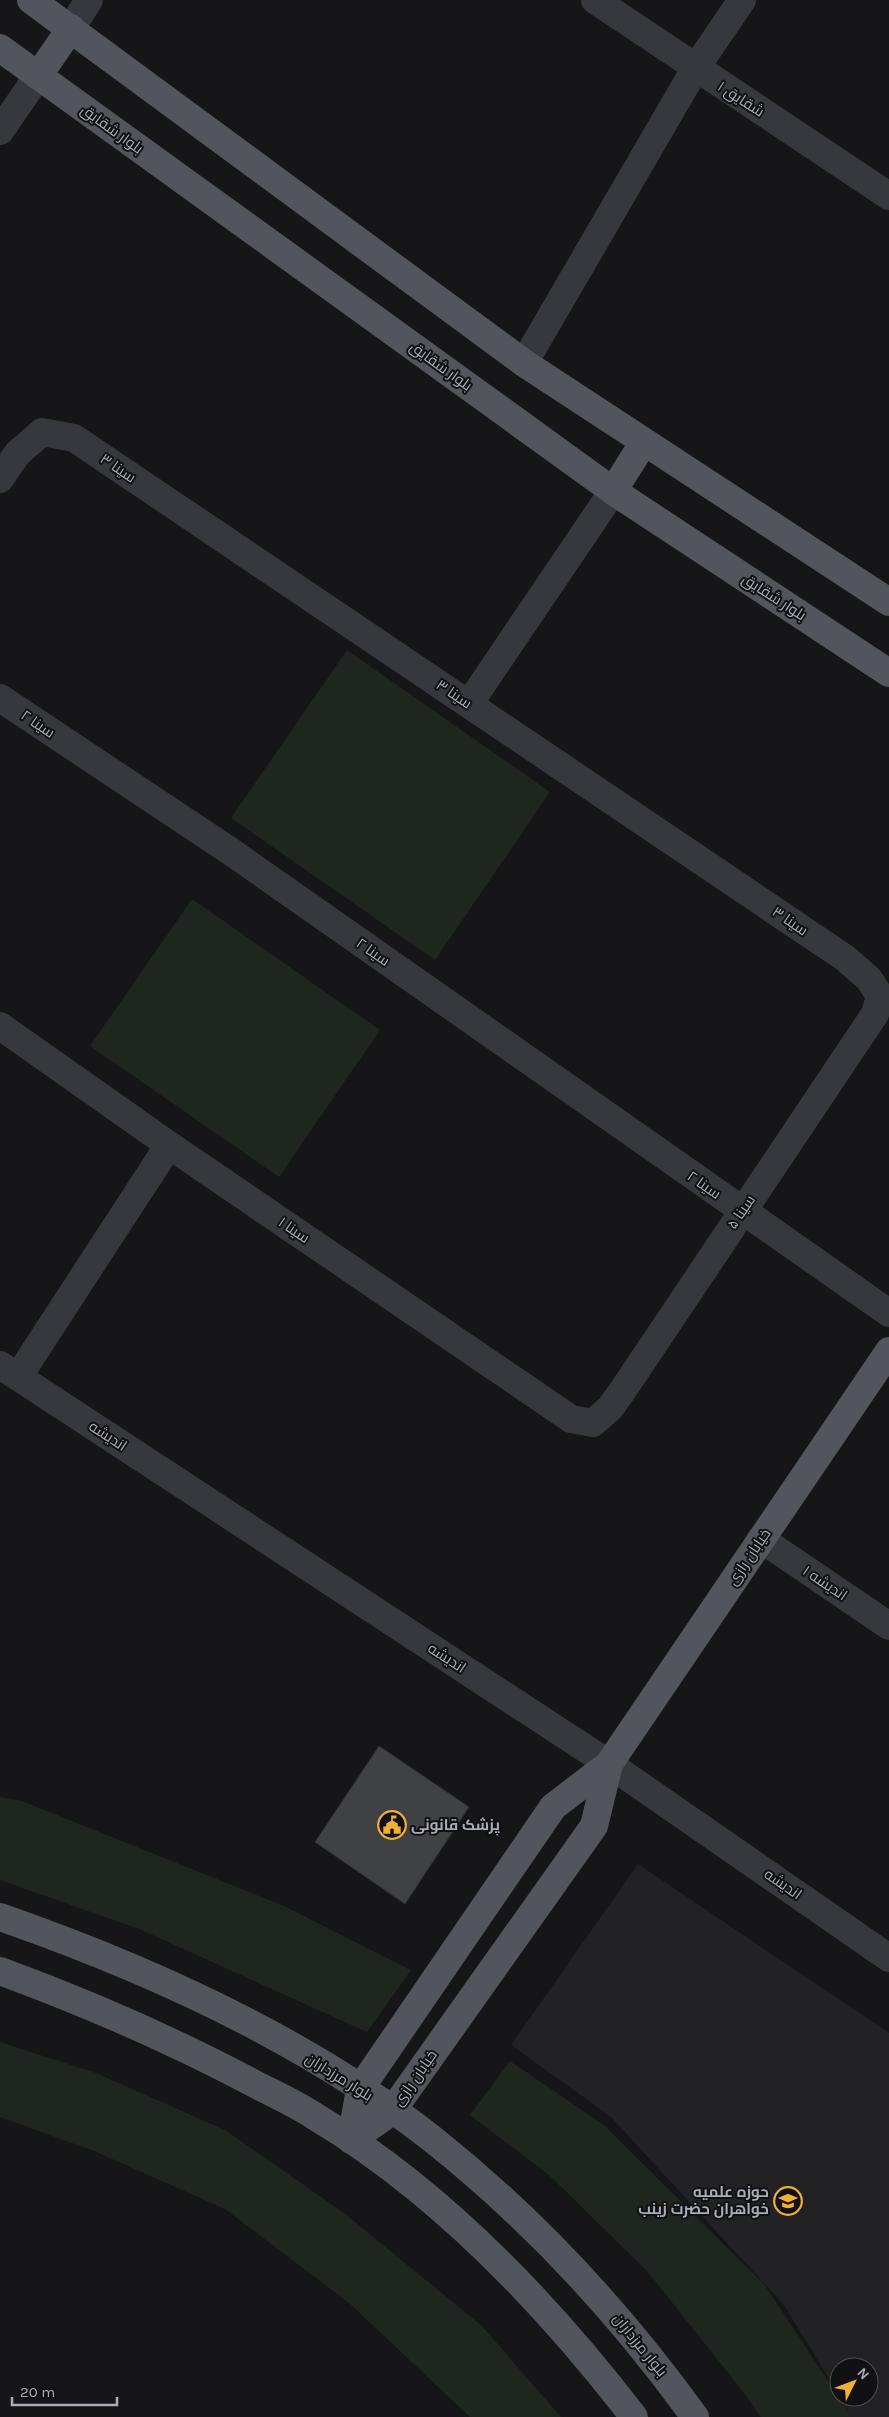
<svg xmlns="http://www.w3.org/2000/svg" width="889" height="2417" font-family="Karla,Cairo,sans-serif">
  <rect width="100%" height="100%" fill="#161618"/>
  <path fill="#222225" d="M638,1864L889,2033V2417H852L840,2397H869V2367H839V2395L784,2305L611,2117L511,2045Z"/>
  <path fill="#1e261f" d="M347,650L550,792L435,960L231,818Z
    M192,899L380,1030L279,1177L90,1046Z
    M0,1797L22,1801L284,1906L411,1970L367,2032L139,1929L0,1880Z
    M0,2042L96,2073L225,2130L344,2213L482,2326L561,2417H470L349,2303L225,2209L94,2151L0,2117Z
    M510,2061L604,2125L764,2284L852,2417H761L741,2389L647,2271L549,2175L470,2115Z"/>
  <path fill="#404145" stroke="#303034" d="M379,1746L469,1807L405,1904L315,1842Z"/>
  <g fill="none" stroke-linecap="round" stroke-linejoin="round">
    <path stroke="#37383d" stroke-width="28" d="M595,0L889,196
      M71,28L89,0
      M0,131L38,76
      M524,363L695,69L742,0
      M0,479L17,454L42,432L74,438L845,958L869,979L880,996L875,1014L623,1390L610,1408L593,1423L571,1419L169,1145L0,1026
      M0,698L230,851L889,1313
      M469,704L613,491
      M0,1365L609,1764L889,1958
      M18,1377L169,1145
      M761,1539L889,1626"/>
    <path stroke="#53555c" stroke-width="28" d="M31,0L524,363L889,602
      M0,48L613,491L889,673
      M38,76L71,28
      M613,491L644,442
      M0,1917C149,1969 306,2040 431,2138C532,2218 620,2313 695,2417
      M0,1971C87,2003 172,2040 253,2083C274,2094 296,2104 316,2117C439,2191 547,2304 634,2417
      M351,2140L360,2089L553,1807L609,1764L889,1351
      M351,2140L392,2111L594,1826L609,1764"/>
  </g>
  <defs>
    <symbol id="civic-ring" viewBox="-11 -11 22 22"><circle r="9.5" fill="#111113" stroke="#f2b134" stroke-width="1.5"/><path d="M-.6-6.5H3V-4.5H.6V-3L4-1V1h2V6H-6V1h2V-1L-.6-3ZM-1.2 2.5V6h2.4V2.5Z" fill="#f2b134"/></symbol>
    <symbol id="school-ring" viewBox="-11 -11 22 22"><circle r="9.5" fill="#111113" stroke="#f2b134" stroke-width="1.5"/><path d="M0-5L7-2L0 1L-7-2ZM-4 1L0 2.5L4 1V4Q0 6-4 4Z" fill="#f2b134"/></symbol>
  </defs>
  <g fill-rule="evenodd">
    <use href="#civic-ring" x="376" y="1809" width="32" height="32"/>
    <use href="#school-ring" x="772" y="2185" width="32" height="32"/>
  </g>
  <g text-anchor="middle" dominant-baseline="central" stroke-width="4" stroke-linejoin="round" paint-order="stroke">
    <g font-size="15" fill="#a8adb8" stroke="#111113">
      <text transform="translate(741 99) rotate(33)">شقایق ۱</text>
      <text transform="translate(112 129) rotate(36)">بلوار شقایق</text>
      <text transform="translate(441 366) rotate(36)">بلوار شقایق</text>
      <text transform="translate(118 468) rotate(34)">سینا ۳</text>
      <text transform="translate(774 597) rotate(33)">بلوار شقایق</text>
      <text transform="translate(454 694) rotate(34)">سینا ۳</text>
      <text transform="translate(38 724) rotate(34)">سینا ۲</text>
      <text transform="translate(790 921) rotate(34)">سینا ۳</text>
      <text transform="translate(373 952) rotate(35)">سینا ۲</text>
      <text transform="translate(704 1185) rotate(35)">سینا ۲</text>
      <text transform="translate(741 1212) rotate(-56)">سینا ۵</text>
      <text transform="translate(294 1230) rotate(34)">سینا ۱</text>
      <text transform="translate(108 1436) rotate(33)">اندیشه</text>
      <text transform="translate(749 1557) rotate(-56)">خیابان رازی</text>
      <text transform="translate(825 1583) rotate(34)">اندیشه ۱</text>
      <text transform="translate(447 1658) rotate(33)">اندیشه</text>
      <text transform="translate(783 1884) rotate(35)">اندیشه</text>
      <text transform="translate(339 2077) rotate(32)">بلوار مرزداران</text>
      <text transform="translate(415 2078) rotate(-55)">خیابان رازی</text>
      <text transform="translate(640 2345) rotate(51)">بلوار مرزداران</text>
    </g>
    <g font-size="15" font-weight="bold" fill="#a8adb8" stroke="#111113" text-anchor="start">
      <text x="411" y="1825">پزشک قانونی</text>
      <text x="769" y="2192" text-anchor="end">حوزه علمیه<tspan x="769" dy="17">خواهران حضرت زینب</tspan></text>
    </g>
  </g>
  <g transform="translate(854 2382) rotate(48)"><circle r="24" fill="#111113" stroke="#4d4f55"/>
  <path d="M0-4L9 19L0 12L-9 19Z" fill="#f2b134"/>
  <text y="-8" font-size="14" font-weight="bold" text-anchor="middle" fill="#a8adb8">N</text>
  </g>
  <path d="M12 2397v8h105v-8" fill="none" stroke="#a8adb8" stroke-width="2.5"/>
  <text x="20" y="2397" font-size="15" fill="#a8adb8" stroke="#111113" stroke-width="4" paint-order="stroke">20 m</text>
</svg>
